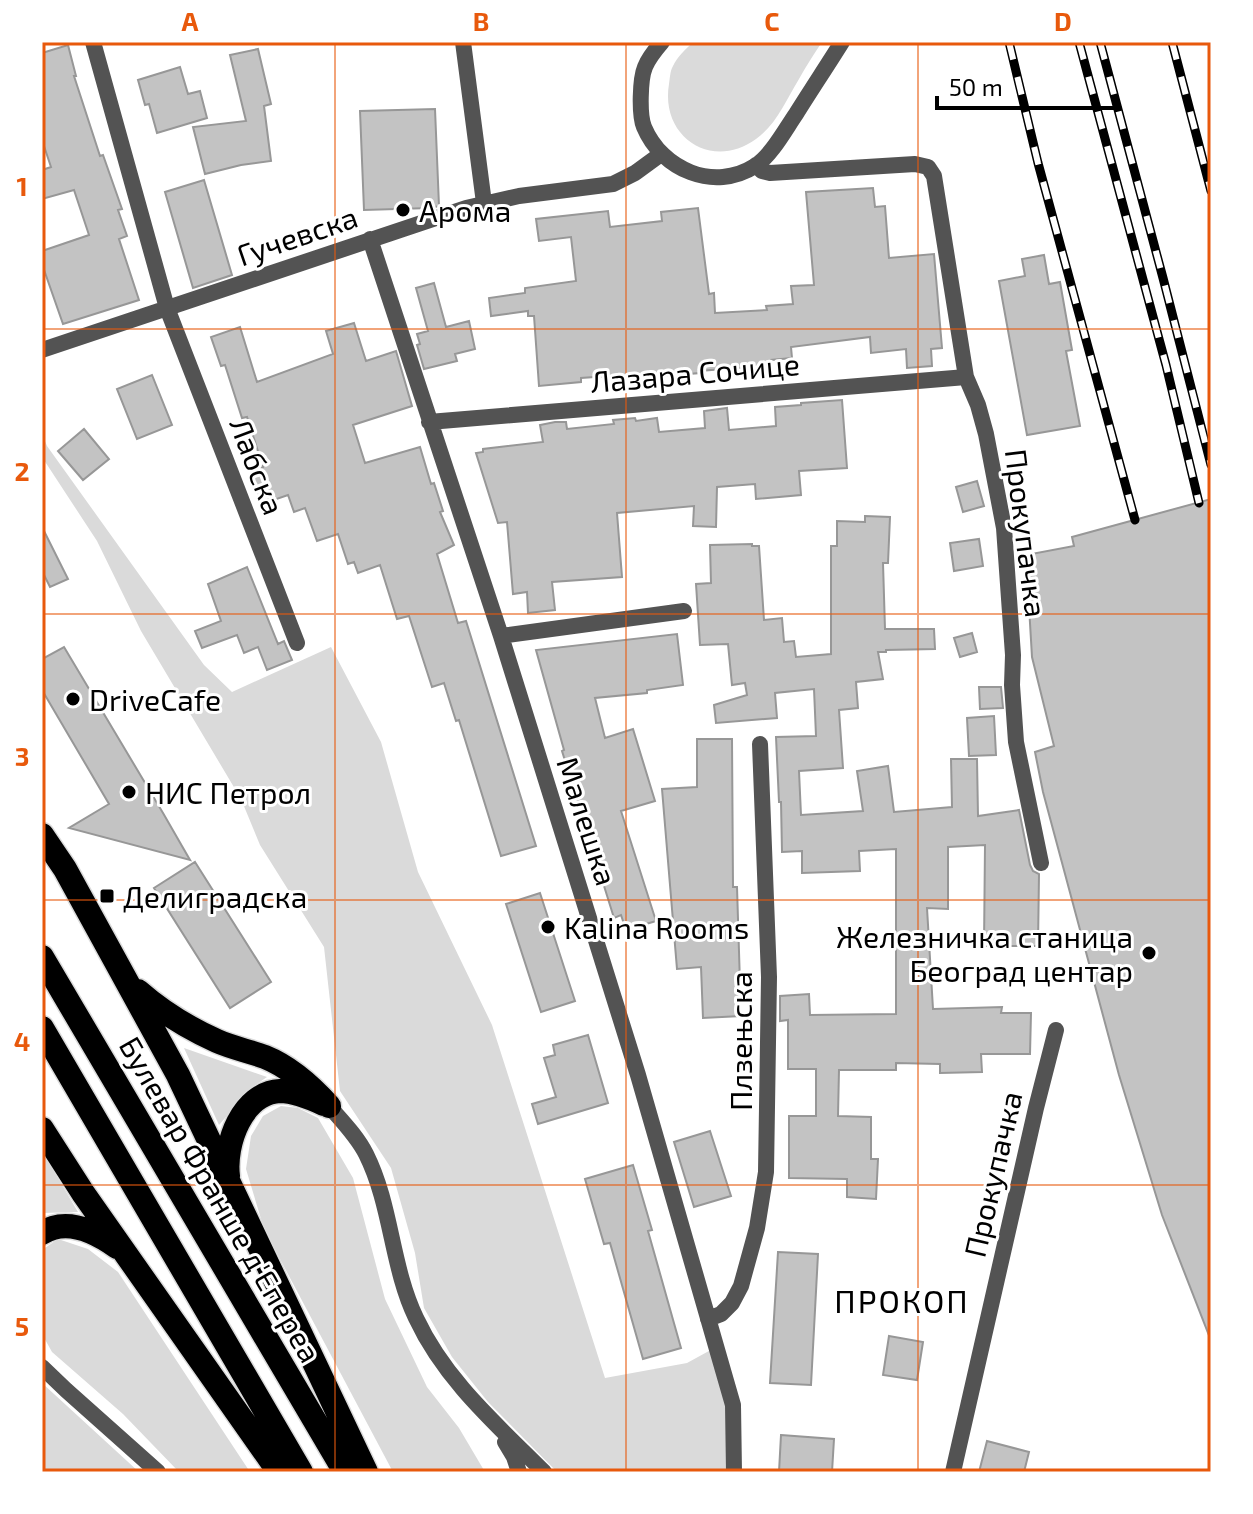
<svg xmlns="http://www.w3.org/2000/svg" width="1253" height="1514" font-family="'Exo 2',sans-serif">
  <rect width="100%" height="100%" fill="#fff"/>
  <path fill="#dadada" d="M693,42H822C814,54 806,66 799,79C786,100 777,124 756,139C712,171 660,137 669,84C670,78 670,71 673,66C677,57 686,49 693,42Z
    M42,434L47,446L204,665L232,692L331,647L381,742L418,872L492,1025L605,1378L687,1363L718,1346L739,1472H557L488,1402L452,1357L424,1308L415,1253L391,1168L340,1091L324,947L260,845L241,799L141,631L97,541L42,457Z
    M184,1048L267,1077L251,1088L219,1125Z
    M281,1106L298,1108L318,1118L353,1178L385,1299L427,1387L459,1428L485,1472H393L264,1229L246,1169L251,1136L263,1116Z
    M42,1151L78,1212L42,1213Z
    M58,1239L88,1249L118,1272L250,1472H179L123,1414L52,1352L42,1334V1250Z
    M42,1383L139,1472H42Z"/>
  <path fill="#c3c3c3" stroke="#979797" stroke-width="2" d="M68,45L76,76H74L100,156L103,155L122,209L118,210L127,236L119,239L139,300L63,324L42,264V251L89,235L74,190L42,199V170L51,167L42,140V53Z
    M258,49L271,104L264,106L271,161L241,165L205,174L193,127L246,121L230,55Z
    M180,67L188,94L200,91L207,118L157,133L149,104L145,105L138,80Z
    M435,109L439,206L431,208L364,210L360,111Z
    M204,180L232,275L193,288L165,192Z
    M873,188L875,207L885,206L889,258L934,254L942,348L931,349L932,366L907,368L906,349L871,353L870,337L791,347L792,358L771,360L772,370L751,372L750,367L699,371L700,373L637,378V374L581,378V382L539,386L534,316H528V311L491,316L489,298L525,293V288L576,281L571,237L539,241L536,219L608,211L610,227L662,221L661,212L698,208L709,294L714,293L715,313L767,310L766,306L793,304L791,286L814,285L806,192Z
    M1044,255L1049,284L1060,282L1072,350L1066,351L1080,426L1027,435L999,281L1025,276L1022,259Z
    M434,283L446,327L469,321L475,349L455,354L457,361L424,369L417,345L420,344L417,334L428,331L416,288Z
    M354,323L366,361L396,351L412,406L353,425L365,463L420,447L431,484L434,483L443,511L440,512L454,545L437,554L458,623L466,621L536,846L501,856L459,720L456,721L444,683L432,687L409,616L397,619L380,565L358,573L354,562L348,564L338,534L317,541L305,508L294,512L288,495L262,504L251,471L263,467L247,417L242,418L225,365L221,366L211,337L240,327L257,382L333,354L326,331Z
    M152,375L172,425L137,439L117,389Z
    M842,400L847,468L799,471L801,495L756,499L755,484L717,487L716,527L693,526L694,506L617,513L622,577L552,582L555,610L528,613L527,592L513,594L507,522L498,523L476,453L483,452V449L543,442L540,425L555,422H566L567,429L614,424L613,420L635,418L636,421L657,418L659,432L705,428L704,411L727,408L729,430L776,426L775,407L801,405V403Z
    M84,429L109,459L83,480L58,451Z
    M977,481L984,506L963,512L956,487Z
    M1211,499V1338H1210L1162,1215L1119,1075L1043,792L1035,752L1054,746L1032,657L1026,555L1074,546L1072,537Z
    M865,516L890,517L888,563H883L885,629H934L935,649L886,650V652H878L883,679L856,682L858,708L839,710L843,768L799,771L801,815L863,811L857,771L888,766L894,812L952,807L951,759H977L978,816L1019,810L1030,865L1033,871L1039,874L1038,946H984L985,845L948,847V909L927,908L933,1009L1002,1007L1001,1013H1031L1030,1054H981L982,1072L940,1073V1064L896,1063V1070H839L838,1116L871,1117V1159H878L876,1199L847,1197V1179L789,1178V1116H816V1069H788V1020L780,1021V996L809,994L810,1015L896,1014V849L859,851L860,871L802,873V851L782,852L781,802H779L776,737L816,736L814,689L775,693L777,718L716,723L714,705L747,695L745,683L732,685L728,644L700,645L696,584L711,583L710,545L752,544V546H759L764,620L782,618L784,642L794,641L796,657L831,654V546H837V521L865,522Z
    M42,527L68,579L50,587L42,571Z
    M979,539L983,566L954,571L950,543Z
    M247,567L278,644L284,641L292,660L267,670L258,647L244,653L237,635L202,648L195,631L221,621L208,584Z
    M972,633L977,652L960,657L954,638Z
    M677,634L683,685L647,690V693L595,698L605,738L633,729L655,801L621,811L656,921L626,930L621,915L614,918L562,751L564,750L536,650Z
    M64,647L163,813L190,860L69,828L109,804L42,690V659Z
    M979,687H1001L1003,708L980,709Z
    M994,716L996,755L969,756L967,718Z
    M697,739H732L733,887H737L741,1016L703,1018L701,967L677,969L662,789L697,787Z
    M195,862L271,982L230,1008L154,888Z
    M540,893L575,1001L541,1012L506,904Z
    M588,1035L608,1103L538,1124L532,1104L556,1097L544,1058L555,1055L553,1045Z
    M710,1131L731,1196L694,1207L674,1142Z
    M633,1165L652,1230L648,1231L681,1348L643,1359L610,1243L604,1244L585,1179Z
    M778,1252L818,1254L811,1385L770,1383Z
    M889,1336L923,1342L917,1380L883,1375Z
    M781,1435L834,1439L832,1472H779Z
    M987,1441L1029,1452L1024,1472H979Z"/>
  <g fill="none" stroke-linecap="round" stroke-linejoin="round">
    <defs>
      <path id="highway" d="M42,835L65,869L178,1075L366,1472
        M42,957L345,1472
        M138,991C162,1012 188,1028 217,1041C233,1048 249,1051 265,1057C290,1067 311,1086 329,1106
        M42,1028L301,1472
        M42,1129L83,1193L279,1472
        M228,1176C224,1144 242,1093 280,1091C295,1091 311,1098 324,1104
        M42,1233C67,1217 96,1232 117,1247"/>
    </defs>
    <use href="#highway" stroke="#dbdbdb" stroke-width="27"/>
    <path stroke="#535353" stroke-width="16" d="M93,42L167,308L297,643
      M463,42L484,203
      M662,42C656,49 648,59 645,67C640,79 639,115 644,127C662,170 714,192 755,166C771,156 785,130 796,114C811,90 827,66 842,42
      M756,165L762,171L770,173L915,164L928,167L934,176L966,377L978,405L986,434L1004,528L1013,655L1012,685L1016,742L1041,863
      M370,239L501,636L638,1075L733,1405L734,1472
      M42,350L466,208L519,196L613,184L635,173L661,154
      M429,422L966,377
      M501,636L684,611
      M329,1106C342,1121 357,1136 366,1154C392,1206 391,1266 416,1318C445,1380 496,1424 544,1472
      M708,1319L721,1314L732,1303L741,1286L757,1228L766,1172L769,977L760,744
      M42,1367L66,1390L158,1472
      M505,1442L514,1457L519,1472
      M953,1472L1036,1108L1056,1030"/>
    <use href="#highway" stroke="#000" stroke-width="24"/>
    <defs>
      <path id="rail" d="M1009,42L1038,163L1135,520
        M1079,42L1166,365L1199,503
        M1100,42L1163,278L1211,465
        M1172,42L1211,191"/>
    </defs>
    <use href="#rail" stroke="#000" stroke-width="9"/>
    <use href="#rail" stroke="#fff" stroke-width="6" stroke-dasharray="18" stroke-linecap="butt"/>
  </g>
  <path fill="none" stroke="#e8590c" stroke-width="2" stroke-opacity="0.55" d="M335,42V1472M626,42V1472M918,42V1472M42,329H1211M42,614H1211M42,900H1211M42,1185H1211"/>
  <g fill="#000" stroke="#fff" stroke-width="3">
    <circle cx="403" cy="210" r="8"/>
    <circle cx="73" cy="699" r="8"/>
    <circle cx="129" cy="792" r="8"/>
    <rect x="99" y="888" width="16" height="16" rx="4"/>
    <circle cx="548" cy="927" r="8"/>
    <circle cx="1149" cy="953" r="8"/>
  </g>
  <g text-anchor="middle" dominant-baseline="central" stroke-width="6" stroke-linejoin="round" paint-order="stroke">
    <g font-size="30" fill="#000" stroke="#fff" text-anchor="start">
      <text x="419" y="210">Арома</text>
      <text x="89" y="699">DriveCafe</text>
      <text x="145" y="792">НИС Петрол</text>
      <text x="123" y="896">Делиградска</text>
      <text x="564" y="927">Kalina Rooms</text>
      <text x="1133" y="936" text-anchor="end">Железничка станица<tspan x="1133" dy="34">Београд центар</tspan></text>
    </g>
    <g font-size="30" fill="#000" stroke="#fff">
      <text transform="translate(297 235) rotate(-19)">Гучевска</text>
      <text transform="translate(695 372) rotate(-5)">Лазара Сочице</text>
      <text transform="translate(258 466) rotate(69)">Лабска</text>
      <text transform="translate(1027 533) rotate(83)">Прокупачка</text>
      <text transform="translate(588 821) rotate(72)">Малешка</text>
      <text transform="translate(740 1041) rotate(-90)">Плзењска</text>
      <text transform="translate(992 1174) rotate(-77)">Прокупачка</text>
      <text transform="translate(221 1199) rotate(60)">Булевар Франше д'Епереа</text>
    </g>
    <g font-size="32" letter-spacing="2" fill="#000" stroke="#fff">
      <text x="902" y="1300">ПРОКОП</text>
    </g>
  </g>
  <rect width="1253" height="1514" fill="none" stroke="#ffffff" stroke-width="88"/>
  <path d="M937 96v12h180v-12" fill="none" stroke="#000000" stroke-width="4"/>
  <text x="949" y="96" font-size="24" fill="#000000" stroke="#ffffff" stroke-width="6" paint-order="stroke">50 m</text>
  <rect x="44" y="44" width="1165" height="1426" fill="none" stroke="#e8590c" stroke-width="3"/>
  <g font-size="26" text-anchor="middle" font-weight="bold" fill="#e8590c">
    <text x="190" y="31">A</text>
    <text x="481" y="31">B</text>
    <text x="772" y="31">C</text>
    <text x="1063" y="31">D</text>
    <text x="22" y="196">1</text>
    <text x="22" y="481">2</text>
    <text x="22" y="766">3</text>
    <text x="22" y="1051">4</text>
    <text x="22" y="1336">5</text>
  </g>
</svg>
